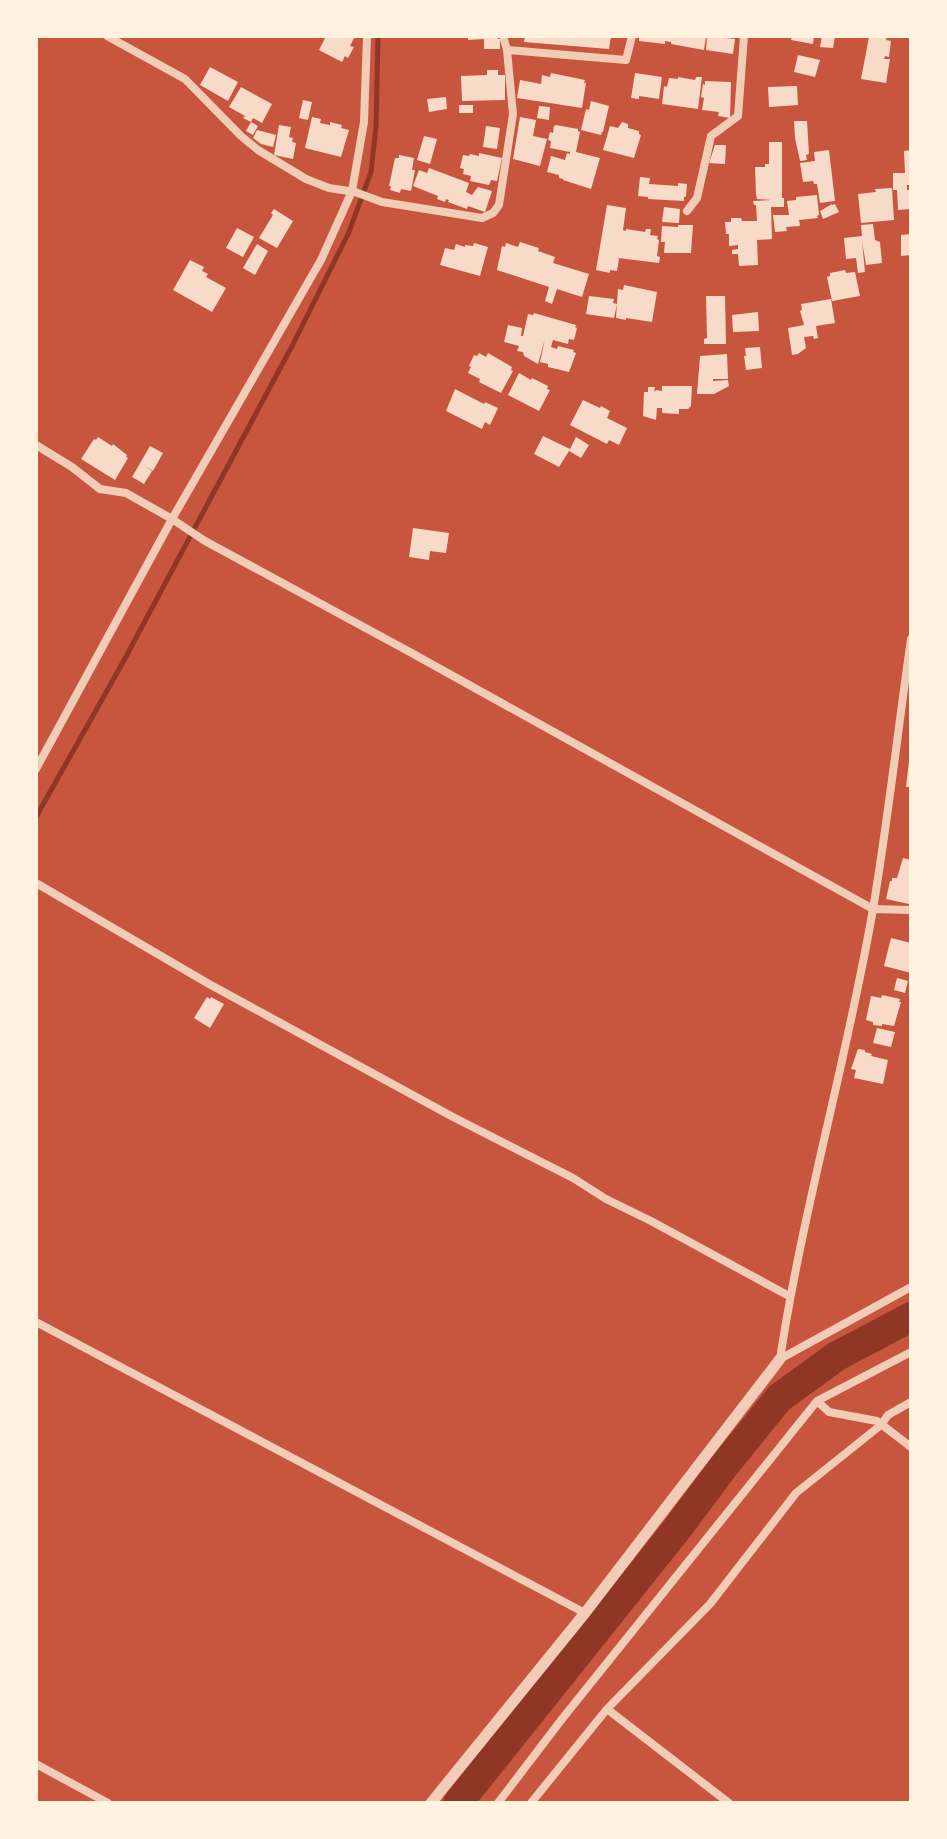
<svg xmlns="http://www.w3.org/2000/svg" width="947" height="1839" font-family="Raleway,sans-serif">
  <rect width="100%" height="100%" fill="#c8553d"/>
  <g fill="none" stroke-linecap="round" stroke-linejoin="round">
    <path stroke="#8f3625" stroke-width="5" d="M36,817L122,664L292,346L349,232L371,172L376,126L378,36"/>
    <path stroke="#8f3625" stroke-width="30" d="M458,1803L677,1529L724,1466L779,1398L837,1356L911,1317"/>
  </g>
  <path fill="#f7dbc8" d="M326,36H355L350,46L354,47L348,58L345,56L342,62L319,50Z
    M468,36H497L498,39H500V49H484V39L468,40Z
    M525,36H611L609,49L524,42Z
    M639,36H706L704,50L671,44V42L665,41V44L639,41Z
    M707,36L735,39L733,54L706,50Z
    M792,36H814L813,44L791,40Z
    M822,36H835L833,48L820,47Z
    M873,36H887L886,40L891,41L889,57L885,56L884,59H890L886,83L861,79L869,37L872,38Z
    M798,55L820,60L815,77L794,72Z
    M210,67L238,82L228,101L200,85Z
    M487,70H498V75H505V100L462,101L461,76L487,75Z
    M551,73L585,80L584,83H586L582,108L517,98L520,80L541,84L542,75L550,77Z
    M635,73L662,77L659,99L639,96V99L631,98Z
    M678,77L695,80L696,77H702L698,109L662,104L664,86L667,87L669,78L678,79Z
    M705,81L731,82L730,118L718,116L719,112L702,110L704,98L701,97L703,84L705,85Z
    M797,86L798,105L769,107L768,87Z
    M241,87L272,104L262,123L253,118L251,122L243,118L245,116L229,107Z
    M446,97L447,109L429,112L427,99Z
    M303,100L312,102L308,120L299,118Z
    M591,101L609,106L603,132H602L601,135L581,130L586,109L589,110Z
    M459,105H473V113H459Z
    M539,106L550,107L549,120L537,118Z
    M312,117L321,119L320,123L330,125V122L342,125L341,128L349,130L341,157L305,148Z
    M520,117L536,120L533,136L547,139L540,166L513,159Z
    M794,121H807L809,154L806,155L807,160L800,161L795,138Z
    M251,122L258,126L253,135L246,131Z
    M622,122L628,124V128L639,131V134L641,135L634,158L603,150L610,126L618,128Z
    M279,125L291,127L289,137L293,138L292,142L296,143L293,159L274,155Z
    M556,125L578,129V131L580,132L576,152L600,158L591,189L563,180V179L559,178V175L547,172L551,156L565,160L567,153L570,154V152L550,148L551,141L548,140L550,132L553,133L554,126Z
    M486,126L500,128L497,149L483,147Z
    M257,130L276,135L273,147L261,144L253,138Z
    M424,136L437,139L430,164L417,160Z
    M769,142H782V198H784V207H771L772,239L757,240L758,265L739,266L738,254H732V250L738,249V245L729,246V234H726L725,222H731V218H741L742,221H757L756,205H754L753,201L771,200L757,199L756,194L755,167H765V164H769Z
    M715,145H726L725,164L709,163Z
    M829,150L835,201L820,203L817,184H814L813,181L803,182L800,163L815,161L814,152Z
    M911,150V185H907V190H911V209L898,210L897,190H893V173H905L904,151Z
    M479,153L502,158L497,181L491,180L489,185L470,181L471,176L463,174L464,169L460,168L463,155L469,156L470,154L479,156Z
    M399,155L414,158L412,170H415L411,191L401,189L400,193L390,190L391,186H389L395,158H399Z
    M429,168L469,183L466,192L472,195L478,187L492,191L485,212L468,206L467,209L448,202L449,200L446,199L445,202L437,199L438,196L413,186L419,170L427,173Z
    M640,177L650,178L649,184L678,186V183L687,184L686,197H684V201L648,199V197L638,196Z
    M892,188L894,220L861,223L858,194L876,192L875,189Z
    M817,195L819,215L817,216L818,218L799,220L800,226L786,227L787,231L775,232L773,215H789L787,201L796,200V197Z
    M832,204V205L835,204L839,212L823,219L820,211Z
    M607,205L626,208L623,230L626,231V229L645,232L646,229H651L650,235L658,236L657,239L659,240L657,256L660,257L659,263L618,258L619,259L617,271L610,270V273L596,270Z
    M664,207L680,209L679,223L662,222Z
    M274,209L293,221L277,248L259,238L273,215L271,213Z
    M873,224L875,240L880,242L882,263L866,265L862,241L865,272L858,273L856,258L846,259L844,238L862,236L861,225Z
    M678,225H693L691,253H664L665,242H661L662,226L678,227Z
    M237,228L254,237L243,257L226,248Z
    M911,234V255L901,256V235Z
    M520,242L539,248L538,251L555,257L553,263L589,274L582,297L557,289L552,304L545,301L549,287L497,270L502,246L505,247L506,243L518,247Z
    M474,243L488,247L480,276L440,265L445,248L454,250L456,244L465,247V245L473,246Z
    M257,244L268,251L255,275L243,268Z
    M190,260L204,267L202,271L208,274L206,277L226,288L212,312L173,290Z
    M845,270L846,273L855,272L860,296L832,301L827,277L830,276V273Z
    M624,285L657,292L652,322L626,318V320L616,318L618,289L623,290Z
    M589,296L614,299L613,303L617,304L614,318L586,314Z
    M706,296H725L726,344H704V339L707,338Z
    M831,299L835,323L816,326L818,338L814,339L813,336L804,337L806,348L798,354L792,355L788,328L804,325L800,311L802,310L801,304Z
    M758,312L759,331L733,332L732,315Z
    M534,313L576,325L575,327L577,328L574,340L569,339L568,344L553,340L551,347L557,349L558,346L574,350L573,352L576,353L569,372L548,367V364L540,362L545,339L538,364L524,356L523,352L517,351L519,346L504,342L508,325L522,328L521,336H523L528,314L533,315Z
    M760,347L762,368L746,370L744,356H746L745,348Z
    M479,353L486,357L488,353L512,367L511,370L513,371L501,393L479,382L480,379L468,373L471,367L469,366L474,355L477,356Z
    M727,354L728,379H713V381L728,380L729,386L714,394H697L700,356Z
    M519,373L531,380L532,378L548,386L547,389L550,390L539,411L508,395Z
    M662,386H692L691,406L688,409H679V414L662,413V408H657L656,420L643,416L644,392H648V387H655L654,392L656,390L662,391Z
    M455,389L484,404L485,402L498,408L490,425L485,422L482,429L446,411Z
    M583,400L600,408L601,406L610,411L607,418L627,428L619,445L609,440L607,444L570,425Z
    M543,436L570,449L576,437L589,445L581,458L569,451L559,467L534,454Z
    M98,437L112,446L113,444L127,455L126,457L128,458L115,480L81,459L94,439L96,440Z
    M150,446L163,453L153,471L144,465L152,471L144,484L132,477Z
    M413,528L449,533L446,553L430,551L429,560L409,557Z
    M909,761L911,762V787H906Z
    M903,858L911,860V895L909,904L886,899L890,881H892V878H897Z
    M891,938L911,943V973L884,966Z
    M897,978L908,981L905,993L894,990Z
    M882,995L900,999L899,1002H901L894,1026L882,1024V1026L873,1025V1022L866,1020L871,996L881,998Z
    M207,997L210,999L211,997L224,1004L210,1028L194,1018Z
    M877,1028L895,1032L891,1047L873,1043Z
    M858,1049L865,1050V1052L872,1054L871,1056L888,1060L883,1084L854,1078L856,1070L851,1069Z"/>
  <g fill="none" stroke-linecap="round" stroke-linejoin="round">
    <path stroke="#f1ccb7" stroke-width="8" d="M107,36L185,79L241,136L258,150L306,179L329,188L355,192L382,202L482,218L493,213L499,205L513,114L507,50L626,60L632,36
      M503,36L507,50
      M687,211L697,198L711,136L738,116L744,36
      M36,445L72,467L100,489L126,493L172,519L205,541L408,651L873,909L911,910
      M36,769L172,519L321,260L352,191L364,122L367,36
      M36,883L209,984L453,1117L573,1178L606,1199L651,1221L789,1296
      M36,1322L585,1613
      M780,1359C803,1208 847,1060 873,909C888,820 898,729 911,639
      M780,1359L911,1287
      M817,1401L829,1412L877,1421L911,1447
      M607,1709L729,1803
      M36,1764L108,1803
      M498,1803L562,1719L817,1401L911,1352
      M531,1803L607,1709L710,1604L796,1493L881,1425L888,1415L911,1402"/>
    <path stroke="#f1ccb7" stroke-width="11" d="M431,1803L585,1613L780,1359"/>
  </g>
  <rect width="947" height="1839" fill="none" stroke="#fff3e0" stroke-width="76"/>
</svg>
